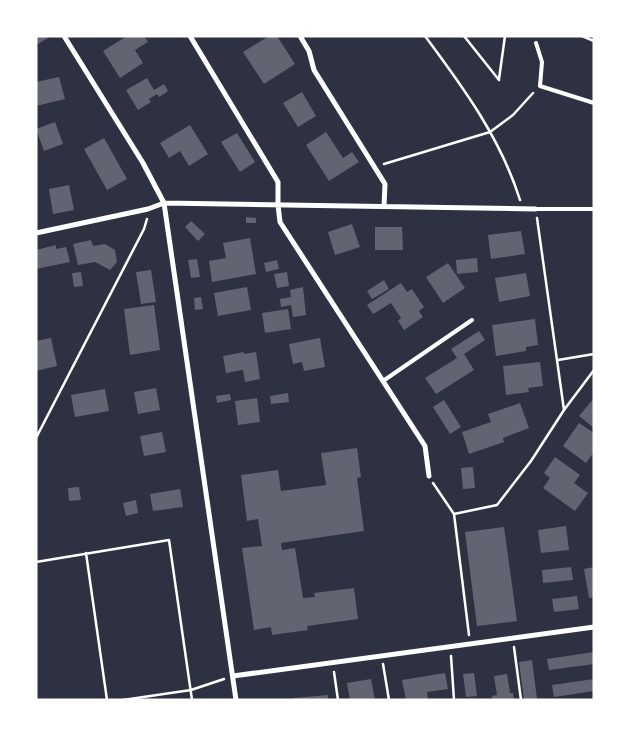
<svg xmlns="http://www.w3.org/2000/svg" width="630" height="736" font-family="Karla,sans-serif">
  <rect width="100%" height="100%" fill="#2d3142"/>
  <path fill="#626471" d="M36,36H47L48,38L36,45Z
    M127,36H144L148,42L135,50L143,63L120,78L103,51Z
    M269,36H277L295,64L264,84L243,52Z
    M59,77L65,99L36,106V82Z
    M147,78L154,90L164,84L168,91L159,97L157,94L149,99L151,102L138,110L126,90Z
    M302,92L316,116L298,127L283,103Z
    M55,122L63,144L44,151L36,129Z
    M190,125L208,154L189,166L180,151L169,158L160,143Z
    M326,132L343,158L352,152L359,162L329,181L306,145Z
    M237,133L255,162L240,172L221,142Z
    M104,138L127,179L107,190L84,149Z
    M69,185L74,210L53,214L49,189Z
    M246,217L256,218V223H246Z
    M191,221L205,234L198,241L185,227Z
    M352,224L360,247L335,255L328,232Z
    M375,227H402L403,250H375Z
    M521,231L525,254L491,259L488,235Z
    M250,238L256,274L212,282L209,261L226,258L223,243Z
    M91,240L93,246L105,244L115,250L117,262L110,270L95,262L78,265L73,244Z
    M56,245V249L66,247L70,262L36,269V250Z
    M477,258L478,272L457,274L456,260Z
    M197,259L200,277L191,278L188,260Z
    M277,260L279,269L266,272L264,263Z
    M448,263L465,288L443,303L426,277Z
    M151,270L156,302L141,304L136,272Z
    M81,272L83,286L74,287L72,273Z
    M287,272L289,286L277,288L274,274Z
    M526,273L530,296L499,302L495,278Z
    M384,280L389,289L372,299L367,291Z
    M401,283L407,292L412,289L424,307L419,311L423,317L404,330L398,321L401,318L391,303L373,314L367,305Z
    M247,287L251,310L218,316L214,293Z
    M303,287L306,315L293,317L291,305L281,307L280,299L291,297L290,290Z
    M201,297L203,309L195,310L194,298Z
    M154,305L160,350L130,355L124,309Z
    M288,309L291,329L265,333L262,313Z
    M535,319L538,345L526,347V351L496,356L492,325Z
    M479,331L485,340L464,354L474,370L436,394L425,378L457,358L451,349Z
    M51,338L57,366L36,371V341Z
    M320,338L325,367L304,371L302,362L293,364L289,344Z
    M244,352V354L256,352L260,379L245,382L243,370L226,373L223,356Z
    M540,362L543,386L528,388L529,392L506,395L503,366Z
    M156,388L160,410L138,414L134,392Z
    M105,389L109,411L75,417L71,395Z
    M288,393L289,402L271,404L270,396Z
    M230,394L231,400L217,403L216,396Z
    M257,398L260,422L238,425L235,401Z
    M594,398V428L579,416Z
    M444,400L461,427L450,434L433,407Z
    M520,403L529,428L503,438L504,442L469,454L462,432L491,422L488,414Z
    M579,423L594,433V452L586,463L563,446Z
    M162,432L166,452L144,456L140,436Z
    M357,448L361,477L357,478L364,531L281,543L282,550L295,548L303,598L315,597L314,593L354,588L358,619L307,626L308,630L272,635L271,627L254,630L242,548L262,546L258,519L247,521L241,475L278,470L281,491L326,485L321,453Z
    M555,457L580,475L574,483L588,493L575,511L543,488L550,478L544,473Z
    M473,467L475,488L463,489L461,468Z
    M79,487L81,500L69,501L68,488Z
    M180,489L183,507L153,511L150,494Z
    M136,500L138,513L126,516L123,503Z
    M566,526L569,550L541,553L538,530Z
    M504,527L517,621L477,626L465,532Z
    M571,567L573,580L543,583L542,570Z
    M594,567V597L589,598L584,569Z
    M577,596L579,609L554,612L552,599Z
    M594,652V664L549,670L547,659Z
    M532,660L537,699L524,700L519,662Z
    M445,673L448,689L427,692L428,700H406L402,680Z
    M474,673L477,696L466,697L463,674Z
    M507,674L510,693H513L514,700H492V696L497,695L494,676Z
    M371,679L375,700H350L347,683Z
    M594,679V691L554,697L552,685Z
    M328,695V700H294V698Z"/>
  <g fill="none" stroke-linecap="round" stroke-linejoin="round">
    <path stroke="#fff" stroke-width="2.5" d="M425,36C463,87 501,139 520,200
      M464,36L499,80
      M582,36L594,41
      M499,79L505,36
      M384,164L490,132L513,115L533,93
      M558,360L594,354
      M564,410L594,370
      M36,438L144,229L147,219
      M433,483L454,514L469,635
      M454,514L497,505L531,461L564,410L537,218
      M86,553L107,700
      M36,562L169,540L192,700
      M514,647L521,700
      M451,656L454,700
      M383,664L389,700
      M334,672L338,700
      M123,700L191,690L224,679"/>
    <path stroke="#fff" stroke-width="4" d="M536,43L542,62L540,86L594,103
      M536,209H594
      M383,381L472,320"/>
    <path stroke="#fff" stroke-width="5" d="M64,36L143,163L164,203L236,700
      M190,36L278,182V205L280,222L425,446L429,476
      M300,36L309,51L314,70L385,184L384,206
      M36,233L148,209L164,203L536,209
      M233,676L594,627"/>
  </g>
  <rect width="630" height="736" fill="none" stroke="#ffffff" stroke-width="75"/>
</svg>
